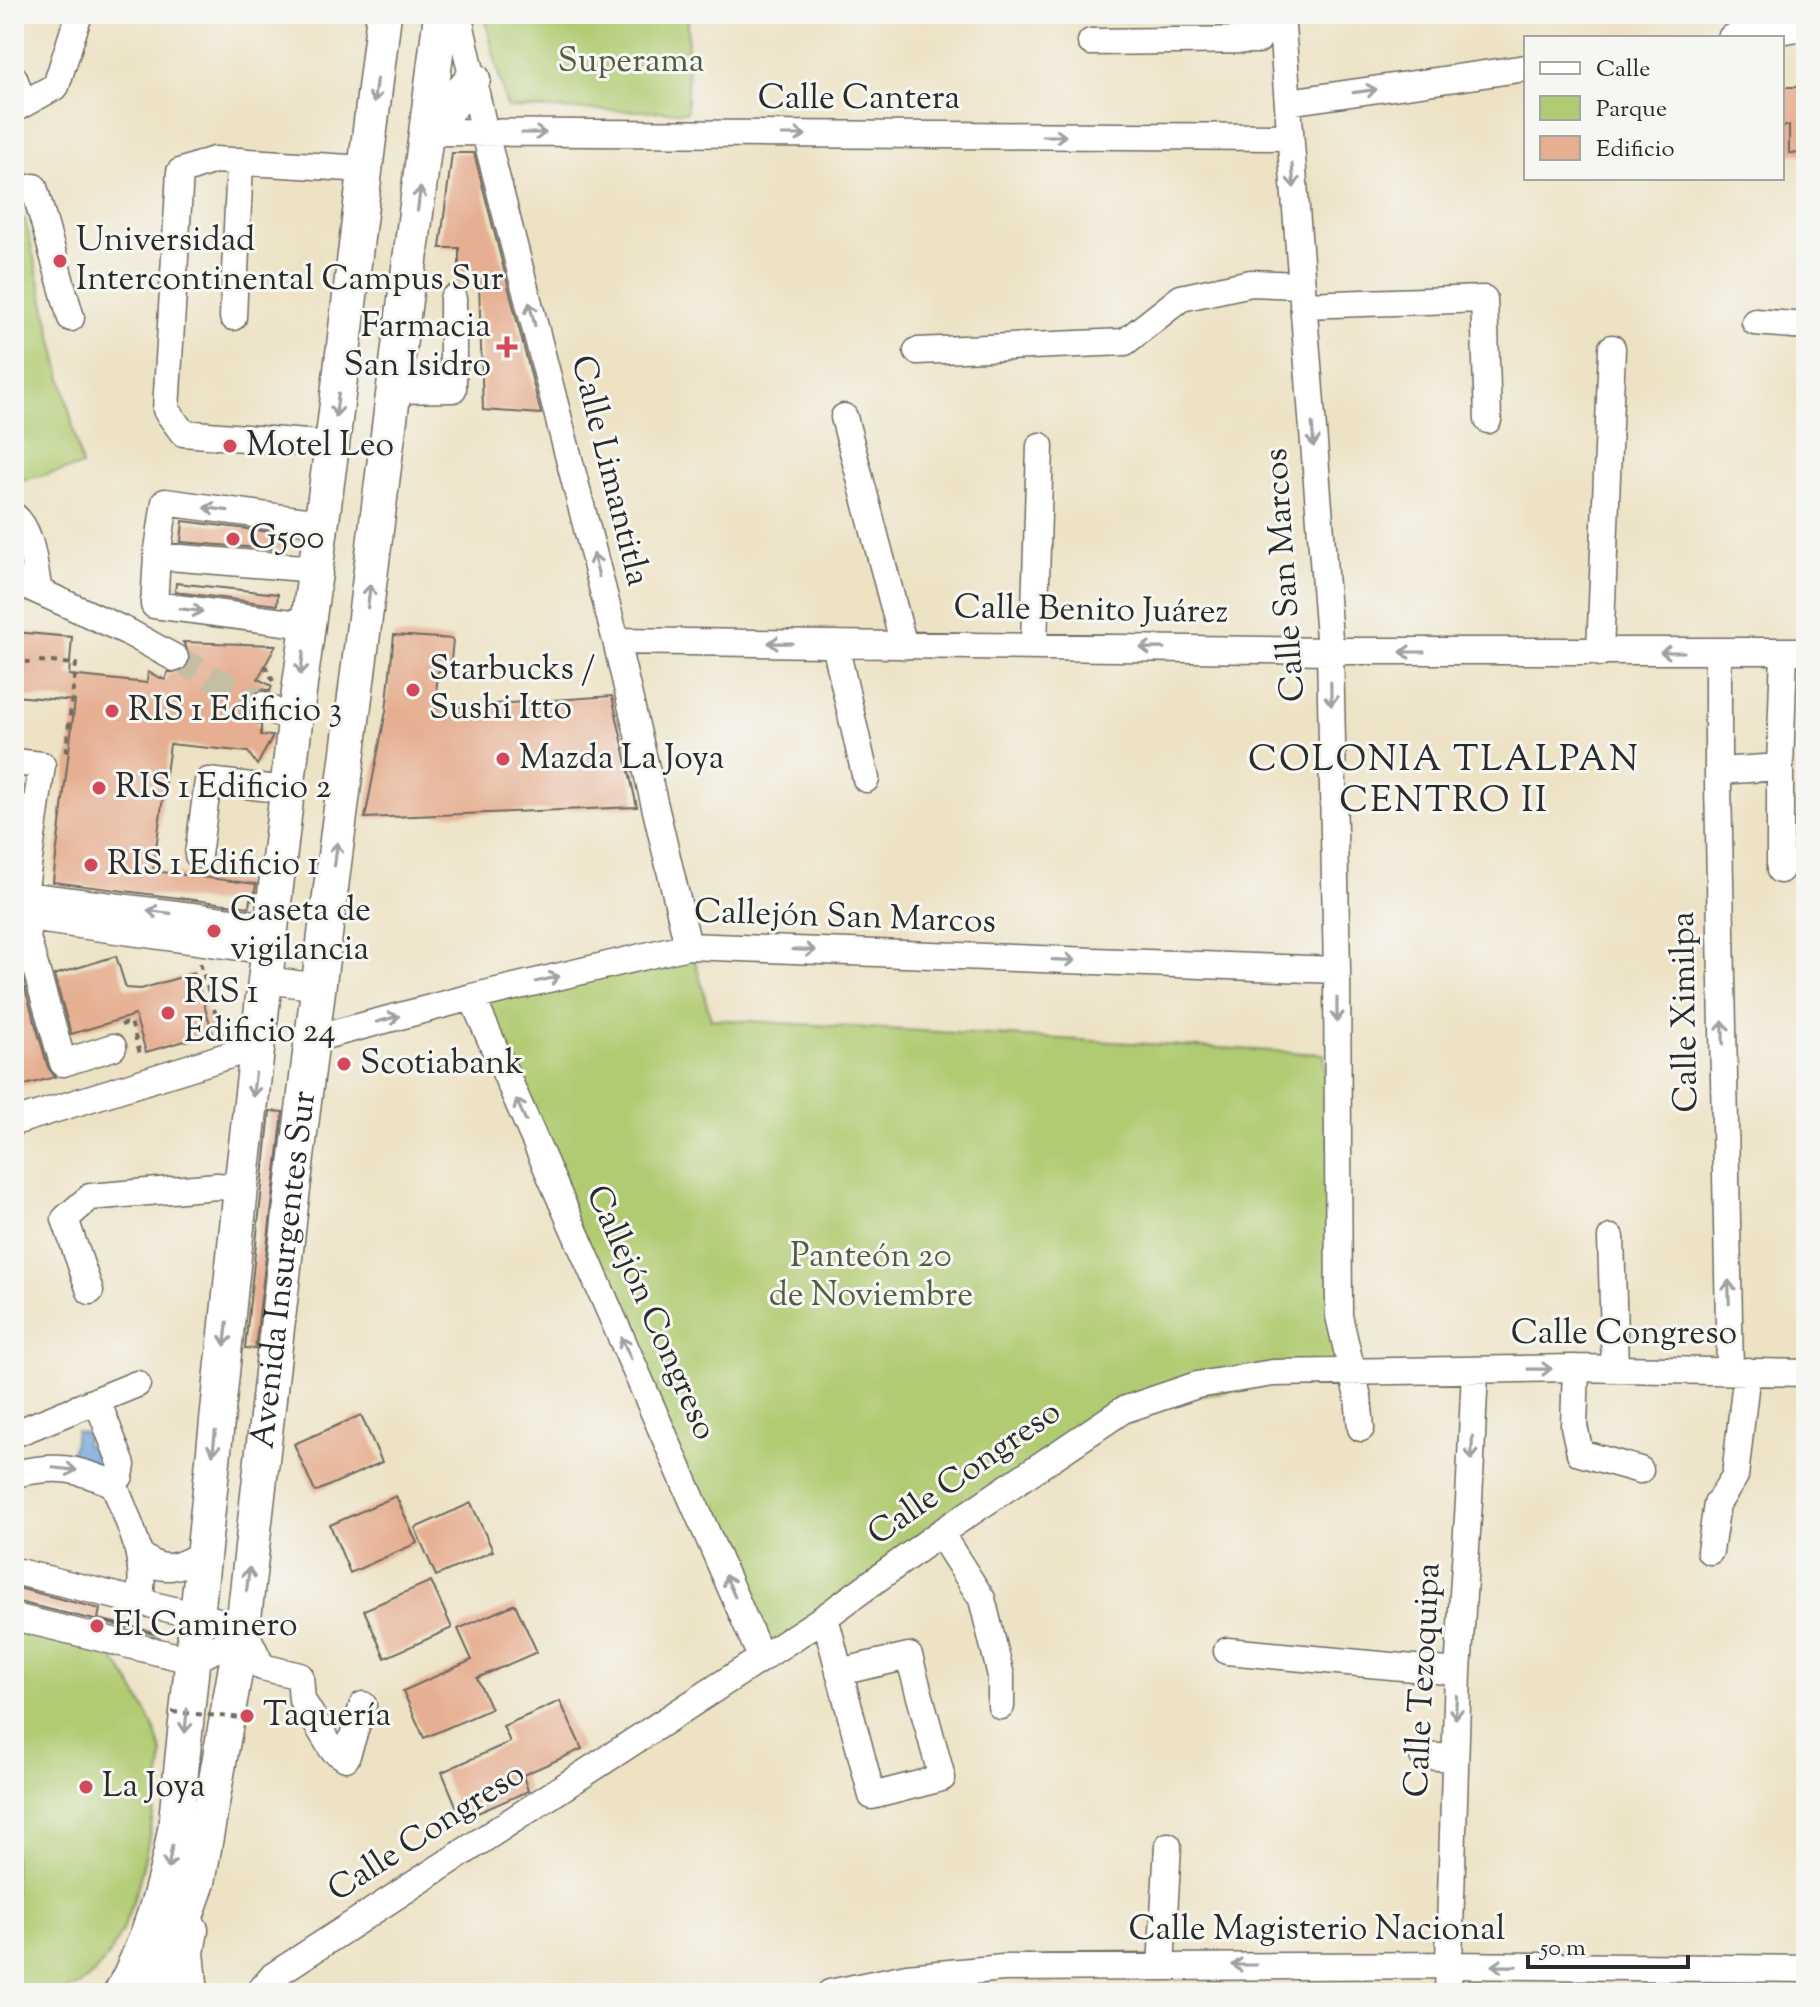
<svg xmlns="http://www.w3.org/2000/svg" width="1820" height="2007" font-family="'Sorts Mill Goudy',serif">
  <rect width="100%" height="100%" fill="#f6f6f2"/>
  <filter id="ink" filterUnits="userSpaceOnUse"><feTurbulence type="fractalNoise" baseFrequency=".0125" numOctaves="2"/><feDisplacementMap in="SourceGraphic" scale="16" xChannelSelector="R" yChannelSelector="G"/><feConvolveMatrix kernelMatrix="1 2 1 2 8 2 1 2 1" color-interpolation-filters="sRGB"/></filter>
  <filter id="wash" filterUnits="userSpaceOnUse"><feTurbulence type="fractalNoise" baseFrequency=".006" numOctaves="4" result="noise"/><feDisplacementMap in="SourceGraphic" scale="32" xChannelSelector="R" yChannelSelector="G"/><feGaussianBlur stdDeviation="1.8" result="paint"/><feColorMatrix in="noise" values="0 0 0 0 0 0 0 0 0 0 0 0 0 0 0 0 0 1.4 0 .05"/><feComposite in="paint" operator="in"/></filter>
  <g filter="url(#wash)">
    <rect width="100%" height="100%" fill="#ede2c4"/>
    <path fill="#b0cb71" stroke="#6e7b4e" stroke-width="2" d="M484,14H688L687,112L507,108Z
      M25,219L82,466L14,482V222Z
      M693,953L711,1019L1324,1054L1344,1372L1121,1409L765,1653L481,1003Z
      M14,1627C33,1631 90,1639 103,1649C123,1663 159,1730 162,1754C163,1767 158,1784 156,1797C148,1849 130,1956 79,1985C57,1997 37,1990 14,1985Z"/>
    <path fill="#6aa1d7" stroke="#4a6681" stroke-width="2" d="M76,1431L87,1433L85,1445L106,1450L102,1465L70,1457Z"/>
    <g id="blocks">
      <path fill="#e6af91" d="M1782,87H1806V154L1789,153V126H1782Z
        M452,153H474L541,414L483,410L479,283L459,282V248H440Z
        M183,521L286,534L284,550L181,542Z
        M176,583L278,594L277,605L175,592Z
        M14,632L72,637L69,675L147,683L148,672L165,680L168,672H183L189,666L191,657L183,642L276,645L258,679L272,686L270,691L262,689L254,692L247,705L249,713L256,719L254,722L261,725V735L273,736L257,765L248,752L170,744L153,871L256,884L254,900L250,899L249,907L53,882L75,701L14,696Z
        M394,635L453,639L450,671H438L435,708L612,696L637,807L365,818L386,711Z
        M14,951L48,1067L55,1077L14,1088Z
        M116,956L126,988L141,989L194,973L213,1033L146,1052L135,1015L71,1034L54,975Z
        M270,1111L283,1112L255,1349L245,1348Z
        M361,1415L382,1462L315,1492L294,1444Z
        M396,1496L417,1543L350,1573L330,1525Z
        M471,1503L493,1551L436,1576L415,1528Z
        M431,1581L452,1628L385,1658L364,1610Z
        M14,1587L100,1609L98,1619L158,1633V1635L14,1601Z
        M515,1604L537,1652L477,1678L491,1709L424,1738L403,1691L472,1660L458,1629Z
        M560,1701L582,1749L523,1775L528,1791L462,1820L442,1772L510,1742L503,1726Z"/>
    </g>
  </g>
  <g filter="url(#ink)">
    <use href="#blocks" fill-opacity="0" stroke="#6f6b61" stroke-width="2"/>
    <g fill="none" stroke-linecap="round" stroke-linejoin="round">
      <path stroke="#c6bda5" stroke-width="26" stroke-dasharray="26 13" stroke-linecap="butt" d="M175,658L263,705"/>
      <defs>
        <path id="minor" d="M458,14L485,133L616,641L688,946
          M1281,14L1330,651L1337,970L1339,1316L1358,1397L1361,1428
          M1731,38L1806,27
          M1091,42L1258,40L1256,14
          M14,78L23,104
          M1288,102L1526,68
          M14,109L56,86L79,14
          M428,132L1290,137
          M14,192L34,187L71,318
          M1303,305L1484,299L1488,420
          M233,317L240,161
          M1755,322L1806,326
          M917,351L1125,342L1181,298L1251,283L1302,285
          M395,390L453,389V299
          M844,417L904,646
          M332,445L183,433L166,410L180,172L214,160L366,169
          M14,516C33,531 34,569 39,591
          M157,556L315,569
          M14,580L128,632L175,658
          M307,625L154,605L157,556L165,502L321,523
          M616,641L1330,651H1806
          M835,644L866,779
          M1034,646L1040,446
          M1718,652V784L1730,1370
          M1600,653L1612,348
          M263,705L295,722
          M14,762L42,765L24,895L273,926
          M1718,771L1780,767L1784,652
          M198,855L208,781L287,790
          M1780,870V767
          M14,916L270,951
          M21,917L63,1063L113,1047
          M267,980L319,987
          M472,997L761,1657
          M313,1039L472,997L688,946L1337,970
          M14,1122L259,1046
          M1611,1238L1615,1368
          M90,1291L65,1219L90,1197L217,1186L241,1188
          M1576,1368L1574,1426L1580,1453L1640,1470
          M97,1400L122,1465L120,1476L114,1484
          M14,1434L137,1384
          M14,1474C57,1465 73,1467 114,1484C128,1522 149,1559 139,1601
          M940,1533L982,1599L1001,1676V1706
          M1710,1551L1717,1504L1735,1476L1747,1371
          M141,1555C162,1575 181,1567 203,1553
          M14,1571L243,1627
          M14,1617L191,1660C213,1653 227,1642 243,1627
          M825,1617L872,1796L942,1778L909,1656L839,1672
          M243,1627L262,1667L300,1676L302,1700L332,1749L346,1758L363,1705
          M1227,1651L1458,1672
          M1423,1756L1455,1758
          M1161,1966L1168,1846
          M258,1993L273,1976L825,1617L940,1533L1123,1410L1197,1385L1273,1373L1576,1368L1806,1373
          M830,1993L907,1977L1003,1968L1449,1965L1806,1969
          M1448,1993L1458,1672L1469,1501L1475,1370"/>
        <g id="major">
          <path d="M428,132L473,79"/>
          <path d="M191,1930L187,1952L191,1993"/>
          <path d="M121,1993C149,1941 165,1888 175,1830L241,1188L295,722L332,445L384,14"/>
          <path id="s1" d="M154,1993L169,1965L198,1882L243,1627L291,1205L441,14"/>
        </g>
      </defs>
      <use href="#minor" stroke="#6f6b61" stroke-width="29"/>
      <use href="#major" stroke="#6f6b61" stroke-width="37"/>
      <path stroke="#6f6b61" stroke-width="4" stroke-dasharray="6 6" stroke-linecap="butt" d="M14,661L30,662
        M39,661L76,664L65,758
        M265,665L273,681
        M200,963L222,1035
        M121,1025L131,1022L141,1057"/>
      <use href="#minor" stroke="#fff" stroke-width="26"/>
      <use href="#major" stroke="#fff" stroke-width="34"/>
      <path stroke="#6f6b61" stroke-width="4" stroke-dasharray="6 6" stroke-linecap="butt" d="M172,1712L245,1718"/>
    </g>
    <defs><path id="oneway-shaft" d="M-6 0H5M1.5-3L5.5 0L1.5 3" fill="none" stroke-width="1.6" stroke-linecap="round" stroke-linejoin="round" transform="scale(2)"/></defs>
    <g stroke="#a0a0a0">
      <use href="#oneway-shaft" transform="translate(375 91) rotate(97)"/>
      <use href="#oneway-shaft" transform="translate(1365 91) rotate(-8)"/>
      <use href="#oneway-shaft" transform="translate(534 133)"/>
      <use href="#oneway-shaft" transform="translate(794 135)"/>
      <use href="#oneway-shaft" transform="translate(1054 136)"/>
      <use href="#oneway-shaft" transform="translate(1293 176) rotate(85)"/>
      <use href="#oneway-shaft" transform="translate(419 199) rotate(-83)"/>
      <use href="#oneway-shaft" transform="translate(532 314) rotate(-104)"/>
      <use href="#oneway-shaft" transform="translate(337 405) rotate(97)"/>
      <use href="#oneway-shaft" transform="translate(1313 435) rotate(86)"/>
      <use href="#oneway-shaft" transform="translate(216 509) rotate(-172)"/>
      <use href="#oneway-shaft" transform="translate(596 565) rotate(-104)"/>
      <use href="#oneway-shaft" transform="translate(369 596) rotate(-83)"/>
      <use href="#oneway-shaft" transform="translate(191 610) rotate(7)"/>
      <use href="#oneway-shaft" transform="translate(780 643) rotate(-179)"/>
      <use href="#oneway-shaft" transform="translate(1152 648) rotate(-179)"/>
      <use href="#oneway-shaft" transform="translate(1412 652) rotate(-180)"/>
      <use href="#oneway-shaft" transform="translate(1672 652) rotate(180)"/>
      <use href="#oneway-shaft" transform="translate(302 663) rotate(97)"/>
      <use href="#oneway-shaft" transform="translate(1331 694) rotate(89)"/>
      <use href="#oneway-shaft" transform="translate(336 854) rotate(-83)"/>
      <use href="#oneway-shaft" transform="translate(159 912) rotate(-173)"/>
      <use href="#oneway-shaft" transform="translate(804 950) rotate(2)"/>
      <use href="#oneway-shaft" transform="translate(1064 960) rotate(2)"/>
      <use href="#oneway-shaft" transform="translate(548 979) rotate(-13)"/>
      <use href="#oneway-shaft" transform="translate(1337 1010) rotate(90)"/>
      <use href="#oneway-shaft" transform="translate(388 1019) rotate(-15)"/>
      <use href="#oneway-shaft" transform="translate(1723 1032) rotate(-91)"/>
      <use href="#oneway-shaft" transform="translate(254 1085) rotate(97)"/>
      <use href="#oneway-shaft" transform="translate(521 1110) rotate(-114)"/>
      <use href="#oneway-shaft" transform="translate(1729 1292) rotate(-91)"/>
      <use href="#oneway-shaft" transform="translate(226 1334) rotate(96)"/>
      <use href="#oneway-shaft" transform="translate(626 1348) rotate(-114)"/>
      <use href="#oneway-shaft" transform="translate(1540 1369) rotate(-1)"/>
      <use href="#oneway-shaft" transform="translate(214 1443) rotate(96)"/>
      <use href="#oneway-shaft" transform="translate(1472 1448) rotate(92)"/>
      <use href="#oneway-shaft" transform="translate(65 1469) rotate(6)"/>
      <use href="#oneway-shaft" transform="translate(248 1579) rotate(-83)"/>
      <use href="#oneway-shaft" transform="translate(730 1586) rotate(-114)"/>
      <use href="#oneway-shaft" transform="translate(1456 1707) rotate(92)"/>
      <use href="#oneway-shaft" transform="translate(186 1721) rotate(95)"/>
      <use href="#oneway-shaft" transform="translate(170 1857) rotate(100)"/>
      <use href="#oneway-shaft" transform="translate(1244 1965) rotate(180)"/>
      <use href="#oneway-shaft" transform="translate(1504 1966) rotate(-179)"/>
    </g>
  </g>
  <g fill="#d1495b" stroke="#f6f6f2" stroke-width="3">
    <circle cx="60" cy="261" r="8"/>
    <path d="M503 335h8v8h8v8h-8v8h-8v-8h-8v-8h8z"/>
    <circle cx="230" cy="446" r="8"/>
    <circle cx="233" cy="539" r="8"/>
    <circle cx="413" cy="690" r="8"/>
    <circle cx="112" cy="711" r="8"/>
    <circle cx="503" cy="759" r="8"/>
    <circle cx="99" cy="788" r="8"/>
    <circle cx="91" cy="865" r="8"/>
    <circle cx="214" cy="931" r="8"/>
    <circle cx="168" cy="1013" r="8"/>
    <circle cx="344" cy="1064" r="8"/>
    <circle cx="97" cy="1626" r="8"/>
    <circle cx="247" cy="1716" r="8"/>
    <circle cx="86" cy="1787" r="8"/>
  </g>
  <g text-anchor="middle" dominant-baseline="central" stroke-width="6" stroke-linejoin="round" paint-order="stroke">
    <g font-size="34" fill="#535b40" stroke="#f6f6f2">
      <text x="631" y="62">Superama</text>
      <text x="871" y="1257">Panteón 20<tspan x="871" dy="39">de Noviembre</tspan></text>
    </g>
    <g font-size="34" fill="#2b2b2b" stroke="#f6f6f2">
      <text x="859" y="99">Calle Cantera</text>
      <text transform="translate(609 471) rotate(76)">Calle Limantitla</text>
      <text transform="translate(1286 575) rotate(-94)">Calle San Marcos</text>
      <text transform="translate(1091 611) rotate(1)">Calle Benito Juárez</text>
      <text transform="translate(845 918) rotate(2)">Callejón San Marcos</text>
      <text transform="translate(1686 1012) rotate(-91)">Calle Ximilpa</text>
      <text stroke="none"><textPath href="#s1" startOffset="738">Avenida Insurgentes Sur</textPath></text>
      <text transform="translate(650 1313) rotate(66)">Callejón Congreso</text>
      <text x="1624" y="1334">Calle Congreso</text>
      <text transform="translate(965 1474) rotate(-35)">Calle Congreso</text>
      <text transform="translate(1424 1680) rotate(-87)">Calle Tezoquipa</text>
      <text transform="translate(427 1833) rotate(-33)">Calle Congreso</text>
      <text x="1317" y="1930">Calle Magisterio Nacional</text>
    </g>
    <g font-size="34" fill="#2b2b2b" stroke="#f6f6f2" text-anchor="start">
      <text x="76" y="241">Universidad<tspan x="76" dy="39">Intercontinental Campus Sur</tspan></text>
      <text x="491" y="327" text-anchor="end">Farmacia<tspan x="491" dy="39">San Isidro</tspan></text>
      <text x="246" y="446">Motel Leo</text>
      <text x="249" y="539">G500</text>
      <text x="429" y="670">Starbucks /<tspan x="429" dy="39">Sushi Itto</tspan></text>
      <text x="128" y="711">RIS 1 Edificio 3</text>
      <text x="519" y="759">Mazda La Joya</text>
      <text x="115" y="788">RIS 1 Edificio 2</text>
      <text x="107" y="865">RIS 1 Edificio 1</text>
      <text x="230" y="911">Caseta de<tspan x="230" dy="39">vigilancia</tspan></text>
      <text x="184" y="993">RIS 1<tspan x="184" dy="39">Edificio 24</tspan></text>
      <text x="360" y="1064">Scotiabank</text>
      <text x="113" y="1626">El Caminero</text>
      <text x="263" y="1716">Taquería</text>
      <text x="102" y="1787">La Joya</text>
    </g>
    <g font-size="36" letter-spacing="2" fill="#2b2b2b" stroke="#f6f6f2">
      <text x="1444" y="761">COLONIA TLALPAN<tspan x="1444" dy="41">CENTRO II</tspan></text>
    </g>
  </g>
  <rect width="1820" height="2007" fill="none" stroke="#f6f6f2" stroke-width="48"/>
  <rect x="1524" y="36" width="260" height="144" fill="#f6f6f2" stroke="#a5a5a2" stroke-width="2"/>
  <rect x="1540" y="62" width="40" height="12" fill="#ffffff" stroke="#a5a5a2" stroke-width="2"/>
  <text x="1596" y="76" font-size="24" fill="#2b2b2b">Calle</text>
  <rect x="1540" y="96" width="40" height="24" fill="#b0cb71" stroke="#a5a5a2" stroke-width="2"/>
  <text x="1596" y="116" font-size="24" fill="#2b2b2b">Parque</text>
  <rect x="1540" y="136" width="40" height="24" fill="#e6af91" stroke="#a5a5a2" stroke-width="2"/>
  <text x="1596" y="156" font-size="24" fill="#2b2b2b">Edificio</text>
  <path d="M1528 1955v12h160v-12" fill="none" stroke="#2b2b2b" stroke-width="4"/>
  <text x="1540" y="1955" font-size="24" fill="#2b2b2b" stroke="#f6f6f2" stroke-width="6" paint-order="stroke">50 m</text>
</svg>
